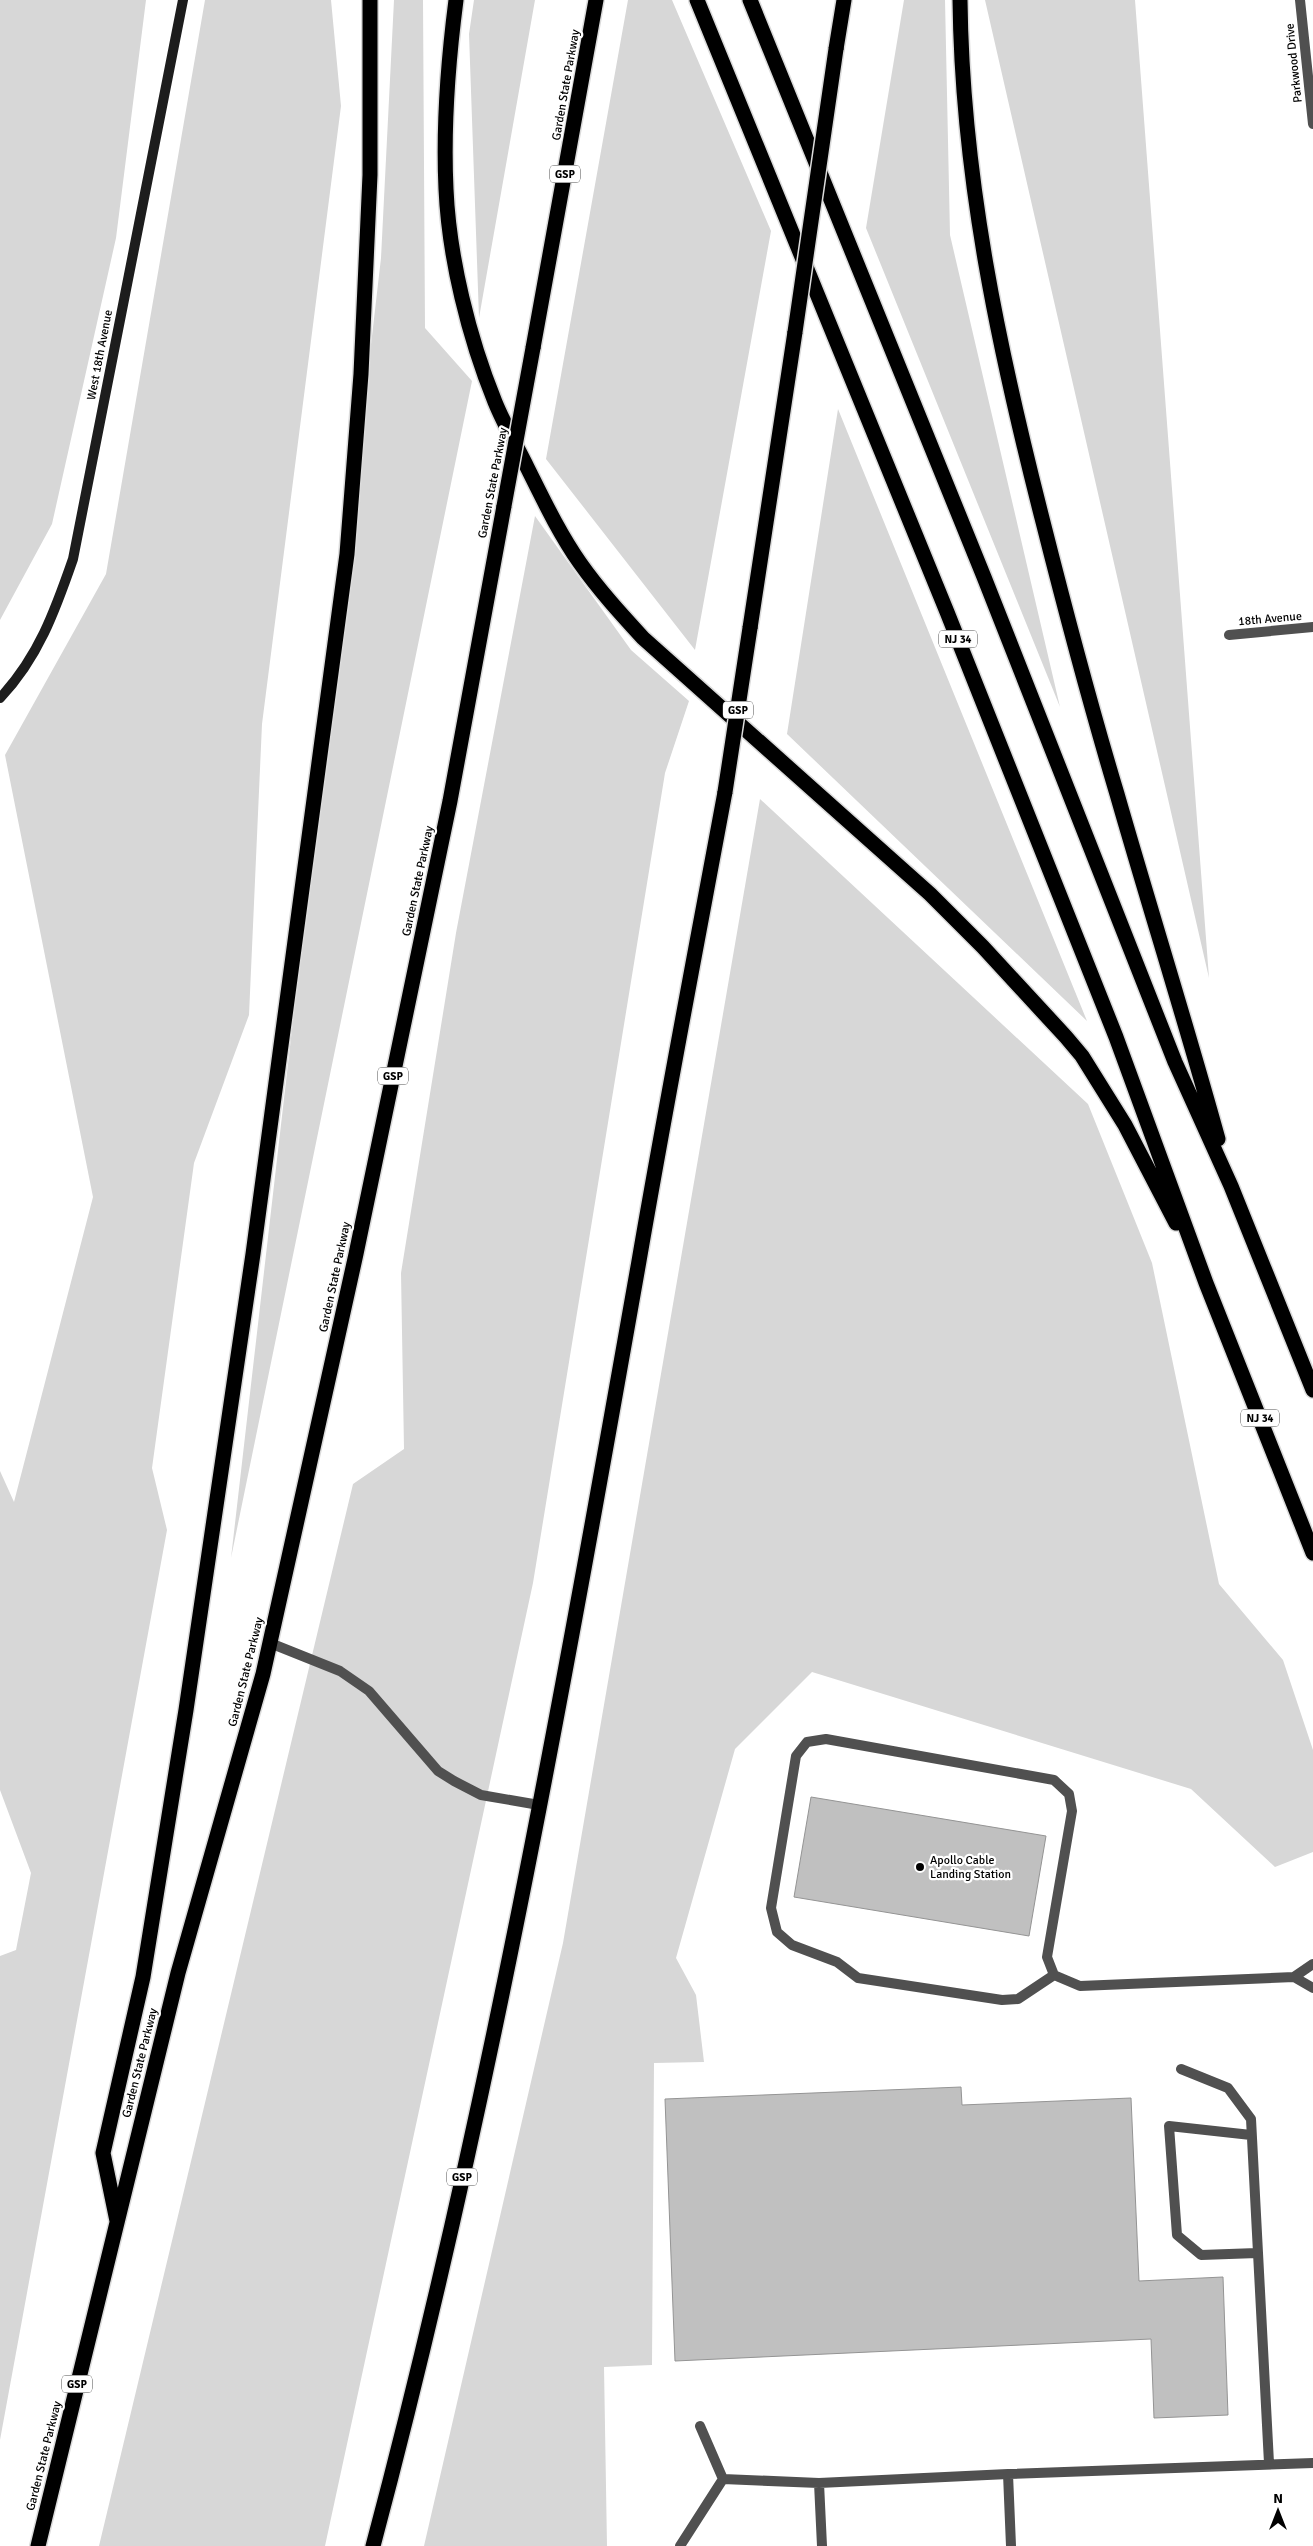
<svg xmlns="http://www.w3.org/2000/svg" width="1313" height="2546" font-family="Signika,sans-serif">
  <rect width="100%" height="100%" fill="#fff"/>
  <path fill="#d7d7d7" d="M0,0H146L116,238L52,524L0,620Z
    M205,0H331L341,106L262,724L249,1015L194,1163L152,1468L167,1530L0,2440V1956L16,1950L31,1873L0,1790V1471L14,1502L93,1197L5,755L106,574Z
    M394,0H423L425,328L472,381L231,1558L381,258Z
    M474,0H535L479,318L469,34Z
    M628,0H672L771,231L695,650L546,459Z
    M904,0H945L950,235L1060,707L866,228Z
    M985,0H1135L1209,978Z
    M838,409L1087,1021L787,734Z
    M535,516L631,650L689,701L665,773L533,1583L325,2546H99L353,1484L404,1449L401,1273L456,933Z
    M760,799L1088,1104L1152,1263L1219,1584L1283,1660L1313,1750V1852L1275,1867L1191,1789L812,1672L735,1749L676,1958L696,1995L704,2062L654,2063L652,2365L604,2367L607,2546H424L563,1943Z"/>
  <path fill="#c0c0c0" stroke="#949494" d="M811,1797L1046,1836L1029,1936L794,1897Z
    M961,2087L962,2105L1131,2098L1139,2281L1223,2277L1228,2415L1154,2418L1151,2339L675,2361L665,2099Z"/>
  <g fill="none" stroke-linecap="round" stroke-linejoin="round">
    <defs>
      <path id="highway" d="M456,0C448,62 443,126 446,189C449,258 469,338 495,402C504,424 516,445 527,467C543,499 559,533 580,563C599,590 621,614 643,638L930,894L983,947L1066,1037L1082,1056L1125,1125L1176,1223
        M697,0L947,612L1116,1037L1206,1283L1313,1553
        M750,0L984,577L1175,1062L1231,1186L1313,1390
        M960,0C962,178 999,350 1043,522C1066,613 1090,704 1117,794C1150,909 1186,1023 1218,1139
        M836,49L844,0
        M533,348L596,0
        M750,628L795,332
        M117,2221L103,2153L143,1977L186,1710L253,1254L347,554L361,374L370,175V0
        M38,2546L178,1973L263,1674L356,1254L450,801L504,506
        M373,2546C486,2123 563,1691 639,1261C666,1104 696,948 725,792"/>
    </defs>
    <use href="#highway" stroke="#dbdbdb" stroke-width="18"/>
    <path stroke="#505050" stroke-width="10" d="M270,1643L340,1671L369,1691L438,1771L454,1781L481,1795L539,1805
      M1313,1964L1294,1977L1313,1988
      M1054,1975L1018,1999L1002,2000L858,1978L837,1962L792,1945L777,1932L771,1908L796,1756L807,1742L826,1739L1054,1780L1069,1794L1072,1811L1047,1957L1054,1975L1080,1986L1294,1977
      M1181,2069L1228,2088L1251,2119L1269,2463
      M1251,2135L1169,2126L1177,2235L1201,2255L1257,2253
      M700,2426L723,2479L819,2483L1008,2474L1313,2463
      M1008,2474L1011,2546
      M819,2483L822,2546
      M680,2546L723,2479"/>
    <path stroke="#505050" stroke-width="10" d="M1300,0L1313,124
      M1229,635L1313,627"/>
    <path stroke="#1d1d1d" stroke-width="10" d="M0,698C38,658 55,611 73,559L183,0"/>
    <use href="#highway" stroke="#000" stroke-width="15"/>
    <defs>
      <path id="highway-bridge" d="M795,332L836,49
        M504,506L533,348
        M725,792L750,628"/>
    </defs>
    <use href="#highway-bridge" stroke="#dbdbdb" stroke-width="18" stroke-linecap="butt"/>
    <use href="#highway-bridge" stroke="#000" stroke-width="15"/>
  </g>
  <circle fill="#000" stroke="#fff" stroke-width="2" cx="920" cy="1867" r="5"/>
  <g text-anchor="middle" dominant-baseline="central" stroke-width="4.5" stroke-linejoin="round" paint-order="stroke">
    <g fill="#fff" stroke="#4c4c4c" stroke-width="1">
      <rect x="550" y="165.5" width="30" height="17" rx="4"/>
      <rect x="939" y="630.5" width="38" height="17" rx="4"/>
      <rect x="723" y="701.5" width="30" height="17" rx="4"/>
      <rect x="378" y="1067.5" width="30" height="17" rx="4"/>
      <rect x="1241" y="1409.5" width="38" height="17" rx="4"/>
      <rect x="447" y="2168.5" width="30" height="17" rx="4"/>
      <rect x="62" y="2375.5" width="30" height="17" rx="4"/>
    </g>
    <g font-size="11" font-weight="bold" fill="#000">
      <text x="565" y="174">GSP</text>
      <text x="958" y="639">NJ 34</text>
      <text x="738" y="710">GSP</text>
      <text x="393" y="1076">GSP</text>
      <text x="1260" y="1418">NJ 34</text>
      <text x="462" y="2177">GSP</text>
      <text x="77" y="2384">GSP</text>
    </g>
    <g font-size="12" fill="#000" stroke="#fff">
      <text transform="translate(1294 63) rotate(-96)">Parkwood Drive</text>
      <text transform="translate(566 85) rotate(-80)">Garden State Parkway</text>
      <text transform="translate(100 355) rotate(-79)">West 18th Avenue</text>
      <text transform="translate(493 483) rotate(-79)">Garden State Parkway</text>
      <text transform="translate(1270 619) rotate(-5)">18th Avenue</text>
      <text transform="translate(418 881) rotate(-78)">Garden State Parkway</text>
      <text transform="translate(335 1277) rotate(-78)">Garden State Parkway</text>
      <text transform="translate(246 1672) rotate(-76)">Garden State Parkway</text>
      <text transform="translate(140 2063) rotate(-76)">Garden State Parkway</text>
      <text transform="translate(44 2456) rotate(-76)">Garden State Parkway</text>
    </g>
    <g font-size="12" fill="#000" stroke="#fff" text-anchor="start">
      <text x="930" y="1860">Apollo Cable<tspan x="930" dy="14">Landing Station</tspan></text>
    </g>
  </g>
  <g transform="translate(1278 2511)" stroke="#ffffff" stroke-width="4" paint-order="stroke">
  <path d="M0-4L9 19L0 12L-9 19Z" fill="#000000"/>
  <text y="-8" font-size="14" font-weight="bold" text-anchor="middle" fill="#000000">N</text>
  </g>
</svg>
